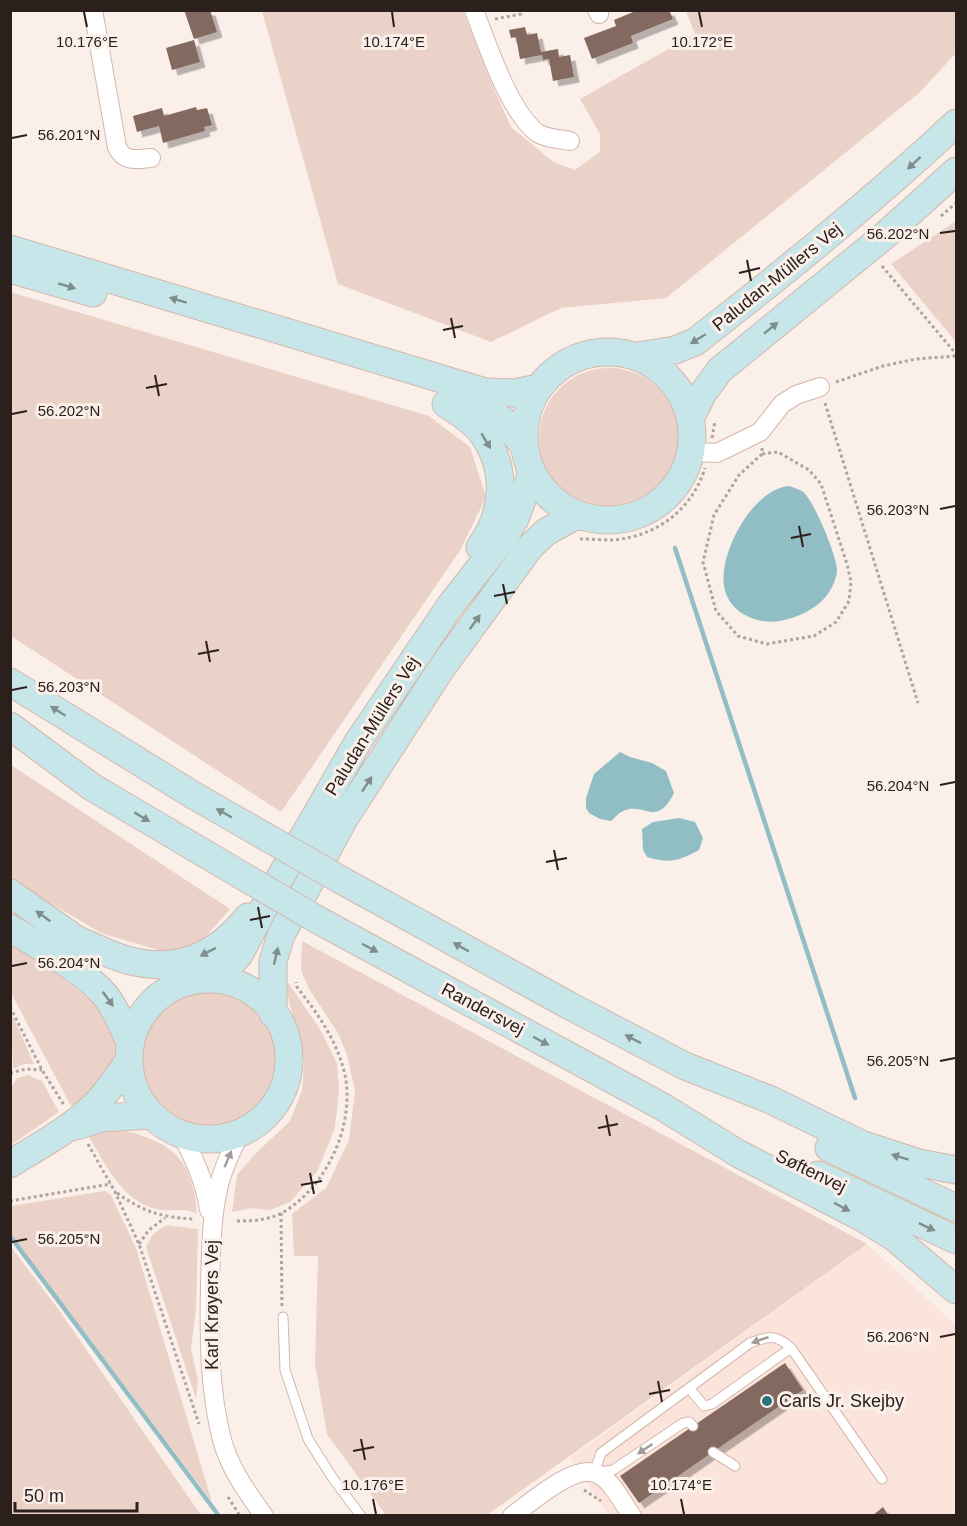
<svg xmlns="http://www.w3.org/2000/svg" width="967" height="1526" font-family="Helvetica,sans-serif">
  <defs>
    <filter id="shadow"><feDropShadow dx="5.5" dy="5.5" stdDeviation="0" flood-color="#0004"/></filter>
  </defs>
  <rect width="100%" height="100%" fill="#fbefea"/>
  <path fill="#fbe4db" d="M867,1244L956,1325V1515H609L570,1458Z"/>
  <path fill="#ebd2c8" d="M262,11H463L493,87L511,127L553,162L575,170L600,152V134L580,99L695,34L686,11H956V53L919,93L666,298L561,308L491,342L338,284Z
    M956,221V342L891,264Z
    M10,292L429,416L470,447L486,497L461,549L281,812L11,636Z
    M539 438a70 70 0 1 1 140 0a70 70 0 1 1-140 0Z
    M11,765L230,909L195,949L164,952L101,933L11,880Z
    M10,938L97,1005L116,1035L114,1060L92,1095L71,1106L11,993Z
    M302,941L867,1244L487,1515H386L327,1434L315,1364L318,1256H294L292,1214L326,1188L349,1140L355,1091L347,1055L338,1033L309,989L301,970Z
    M284,981L289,984L320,1029L337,1063L339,1089L335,1128L317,1172L290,1202L270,1210L252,1208L232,1212L237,1175L254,1155L290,1121L302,1091L304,1061Z
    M202,991C217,993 232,995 245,1004C272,1020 284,1061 271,1089C268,1095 266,1101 261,1105C178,1176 87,1044 175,997C183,993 193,993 202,991Z
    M11,1012L34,1064H24L13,1069Z
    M28,1075L42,1081L59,1112L11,1145V1088L17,1078Z
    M112,1128C167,1139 193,1154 197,1214C183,1206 171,1213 156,1209C121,1200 105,1164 88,1135Z
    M105,1191L111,1195L136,1248L212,1502L11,1235V1206Z
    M166,1225L198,1229L196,1310L191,1348L198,1381L196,1399L146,1247L153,1234Z
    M11,1247L56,1306L201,1515H11Z"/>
  <path fill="#91bec4" d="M789,486C793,487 798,489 802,491C813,498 837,556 837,570C837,577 832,589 827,595C817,609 796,618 780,621C756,625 728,612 724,586C719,552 753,489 789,486Z
    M620,752L630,757L652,763L666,771L674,793C656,829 645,801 623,811C618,813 615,818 611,821L600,819L589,813L586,808V798L594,774Z
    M679,818L695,822L703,838L699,850C678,861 670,864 647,857L643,850L642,829L653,822Z"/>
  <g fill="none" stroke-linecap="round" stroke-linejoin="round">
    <path stroke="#91bec4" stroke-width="4.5" d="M675,548L855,1098
      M10,1236L219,1516"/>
  </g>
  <path fill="#83695f" filter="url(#shadow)" d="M184,10H210L217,32L194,39Z
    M638,10H669L673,19L631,36L633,43L592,59L584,38L616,26L614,20Z
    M525,27L527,35L537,33L541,52L558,49L559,57L570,55L574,77L553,81L549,59L543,60L542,55L520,59L516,37L511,38L509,30Z
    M194,40L200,62L172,70L166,48Z
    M196,107L197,110L207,108L212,125L204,127L205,131L163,143L159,126L137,132L133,116L162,108L164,116Z
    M785,1363L803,1390L639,1503L620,1476Z
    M883,1507L889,1516H872Z"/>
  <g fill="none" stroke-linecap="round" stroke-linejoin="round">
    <defs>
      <path id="lane" d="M283,1317L285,1370L308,1439L332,1477L361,1516
        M689,1388L704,1406L712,1404L791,1348
        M693,1426L689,1422L683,1423L613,1470L594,1473L601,1453L750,1343C769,1336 776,1334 791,1348L882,1479
        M713,1452L735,1466"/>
      <path id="street" d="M93,10L117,147C124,163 137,159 151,158
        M474,10C487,44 508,108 535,131C542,138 560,139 570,141
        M597,10L599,14
        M692,452L717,453L760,432L782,404L796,395L820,387
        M181,1133C194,1159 205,1181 209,1210
        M239,1134C232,1151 223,1167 219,1185C211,1218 211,1251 210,1285C209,1337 209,1389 222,1440C230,1469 247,1492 264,1516
        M512,1516C530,1503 573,1465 595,1473C611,1478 622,1502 632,1516"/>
      <path id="secondary" d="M10,249L485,392L514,393L538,388
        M10,269L93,293
        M524 436a84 84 0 1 1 168 0a84 84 0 1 1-168 0Z
        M638,356L675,350L695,342C785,272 873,201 956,123
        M452,399L477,406L501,419L523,444
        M446,404C459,412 473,421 482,433C508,468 505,513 480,547
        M691,417L703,393L720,370L883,237L956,171
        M10,682L193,795L275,842
        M10,726L92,787L253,882
        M341,880L570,1006L685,1066L771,1100L861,1144L919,1163L956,1170
        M10,893L90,949
        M318,920L663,1107L739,1154L861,1217L895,1238L956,1290
        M10,928C37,945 91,975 108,999C117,1012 122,1026 129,1040
        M76,939C92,946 109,955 127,960C178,974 216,956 248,917
        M211,979L229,966L239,955L278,881L358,742L450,606L504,537L515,519L532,473
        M129 1059a80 80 0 1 1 160 0a80 80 0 1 1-160 0Z
        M273,1014V961L281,935L344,819L441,669L530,547L546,532L577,515
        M76,1126L102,1118L152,1115
        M829,1148L956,1208
        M10,1164C39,1146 71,1129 95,1105C108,1092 118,1076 129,1060
        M818,1175L956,1240"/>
    </defs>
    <use href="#lane" stroke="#d4b7ab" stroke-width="11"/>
    <use href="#street" stroke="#d4b7ab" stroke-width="20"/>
    <use href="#secondary" stroke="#d4b7ab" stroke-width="29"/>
    <path stroke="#b0a49f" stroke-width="3" stroke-dasharray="3 3" stroke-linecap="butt" d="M495,19L521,14V10
      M941,216L956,203
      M882,266L956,354
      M836,382L883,366L916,359L956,356
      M825,403L918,703
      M712,438L715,421
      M762,448V454L739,475L714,515L703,562L716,611L738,636L767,644L814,636L836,622L849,601L851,582L847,564L821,484L809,470L778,452L762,454
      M580,539C590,539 602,540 612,540C656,537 692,510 705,468
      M10,1007L42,1070L64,1105
      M10,1073L26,1069L42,1070
      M88,1144L115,1192L139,1244L199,1424
      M117,1193C144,1212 160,1217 193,1219
      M10,1201L111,1184
      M281,1213L282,1307
      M237,1221C253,1221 268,1220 282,1213C327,1187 355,1125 345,1075C337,1040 318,1014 297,987L296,982
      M139,1244L149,1230L165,1218
      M584,1490L601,1501
      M228,1497L240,1516"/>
    <use href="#lane" stroke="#fff" stroke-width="9"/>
    <use href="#street" stroke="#fff" stroke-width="18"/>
    <use href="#secondary" stroke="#c6e6ea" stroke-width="27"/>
    <defs>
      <path id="secondary-bridge" d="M275,842L341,880
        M253,882L318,920"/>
    </defs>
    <use href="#secondary-bridge" stroke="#d4b7ab" stroke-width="29" stroke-linecap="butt"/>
    <use href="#secondary-bridge" stroke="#c6e6ea" stroke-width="27"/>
  </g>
  <defs><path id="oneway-solid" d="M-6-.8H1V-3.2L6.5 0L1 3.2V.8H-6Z" transform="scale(1.5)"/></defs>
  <g fill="#808d8d">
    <use href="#oneway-solid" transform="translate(914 163) rotate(137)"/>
    <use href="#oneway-solid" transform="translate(67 286) rotate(16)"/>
    <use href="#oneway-solid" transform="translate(178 300) rotate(-163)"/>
    <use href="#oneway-solid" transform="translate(771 328) rotate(-39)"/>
    <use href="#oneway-solid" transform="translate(698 339) rotate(148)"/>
    <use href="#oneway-solid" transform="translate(486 441) rotate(59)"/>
    <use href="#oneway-solid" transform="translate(475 622) rotate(-54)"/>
    <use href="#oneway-solid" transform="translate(58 711) rotate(-148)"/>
    <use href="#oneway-solid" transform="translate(367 784) rotate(-57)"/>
    <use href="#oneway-solid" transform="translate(224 813) rotate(-150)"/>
    <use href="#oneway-solid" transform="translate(142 817) rotate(31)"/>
    <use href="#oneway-solid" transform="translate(43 916) rotate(-145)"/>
    <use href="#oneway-solid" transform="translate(461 947) rotate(-151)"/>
    <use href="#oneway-solid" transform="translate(370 948) rotate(28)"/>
    <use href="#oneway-solid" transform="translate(208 952) rotate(153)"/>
    <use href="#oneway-solid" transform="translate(276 956) rotate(-77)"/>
    <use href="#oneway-solid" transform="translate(108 999) rotate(54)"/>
    <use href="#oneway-solid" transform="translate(633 1039) rotate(-153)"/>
    <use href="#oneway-solid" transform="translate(541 1041) rotate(28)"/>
    <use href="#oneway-solid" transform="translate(900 1157) rotate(-163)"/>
    <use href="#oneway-solid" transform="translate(842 1207) rotate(28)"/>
    <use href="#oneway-solid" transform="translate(927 1227) rotate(25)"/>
  </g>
  <g fill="#a09b99">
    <use href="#oneway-solid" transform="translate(228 1159) rotate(-67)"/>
    <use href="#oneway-solid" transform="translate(760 1340) rotate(161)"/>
    <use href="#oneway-solid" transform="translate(645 1449) rotate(146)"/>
  </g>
  <path fill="none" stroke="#2b201c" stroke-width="2" d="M84,12L87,27M392,12L394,27M699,12L702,27M12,138L27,135M940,233L955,231M747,260L751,281M739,273L760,268M451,318L455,338M443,330L463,326M155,375L159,396M146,388L167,384M12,414L27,411M940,509L955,506M799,526L803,547M791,538L811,534M503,584L507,604M494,596L515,592M206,641L210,662M198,654L219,650M12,690L27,687M940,785L955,782M554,850L558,870M546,862L567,858M258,907L262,928M250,920L270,916M12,966L27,963M940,1061L955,1058M606,1115L610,1136M598,1128L618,1124M310,1173L314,1194M301,1185L322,1181M12,1242L27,1239M940,1337L955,1334M658,1381L662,1402M649,1394L670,1390M361,1439L365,1460M353,1451L374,1447M373,1499L376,1514M681,1499L684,1514"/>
  <circle fill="#2a737c" stroke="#fbefea" stroke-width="2" cx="767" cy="1401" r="6"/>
  <g text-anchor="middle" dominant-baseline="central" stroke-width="6" stroke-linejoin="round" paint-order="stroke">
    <g font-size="18" fill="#2b201c" stroke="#fbefea">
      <text transform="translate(777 277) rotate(-39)">Paludan-Müllers Vej</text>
      <text transform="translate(372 726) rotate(-58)">Paludan-Müllers Vej</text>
      <text transform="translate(483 1009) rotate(28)">Randersvej</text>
      <text transform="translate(811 1171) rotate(26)">Søftenvej</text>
      <text transform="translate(212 1305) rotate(-90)">Karl Krøyers Vej</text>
    </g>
    <g font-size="18" fill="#2b201c" stroke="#fbefea" text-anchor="start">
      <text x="779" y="1401">Carls Jr. Skejby</text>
    </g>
  </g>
  <g font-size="15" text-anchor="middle" fill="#2b201c" stroke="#fbefea" stroke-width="6" stroke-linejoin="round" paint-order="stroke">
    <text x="87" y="47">10.176°E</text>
    <text x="394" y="47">10.174°E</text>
    <text x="702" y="47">10.172°E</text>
    <text x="69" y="140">56.201°N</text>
    <text x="898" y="239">56.202°N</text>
    <text x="69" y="416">56.202°N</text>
    <text x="898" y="515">56.203°N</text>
    <text x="69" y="692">56.203°N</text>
    <text x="898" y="791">56.204°N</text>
    <text x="69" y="968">56.204°N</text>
    <text x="898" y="1066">56.205°N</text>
    <text x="69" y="1244">56.205°N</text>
    <text x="898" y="1342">56.206°N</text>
    <text x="373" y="1490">10.176°E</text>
    <text x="681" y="1490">10.174°E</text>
  </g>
  <rect width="967" height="1526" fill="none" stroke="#2b201c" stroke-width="24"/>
  <path d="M15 1502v9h122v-9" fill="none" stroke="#2b201c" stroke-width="3"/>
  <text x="24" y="1502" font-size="18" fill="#2b201c" stroke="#fbefea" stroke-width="4.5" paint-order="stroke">50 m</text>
</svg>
